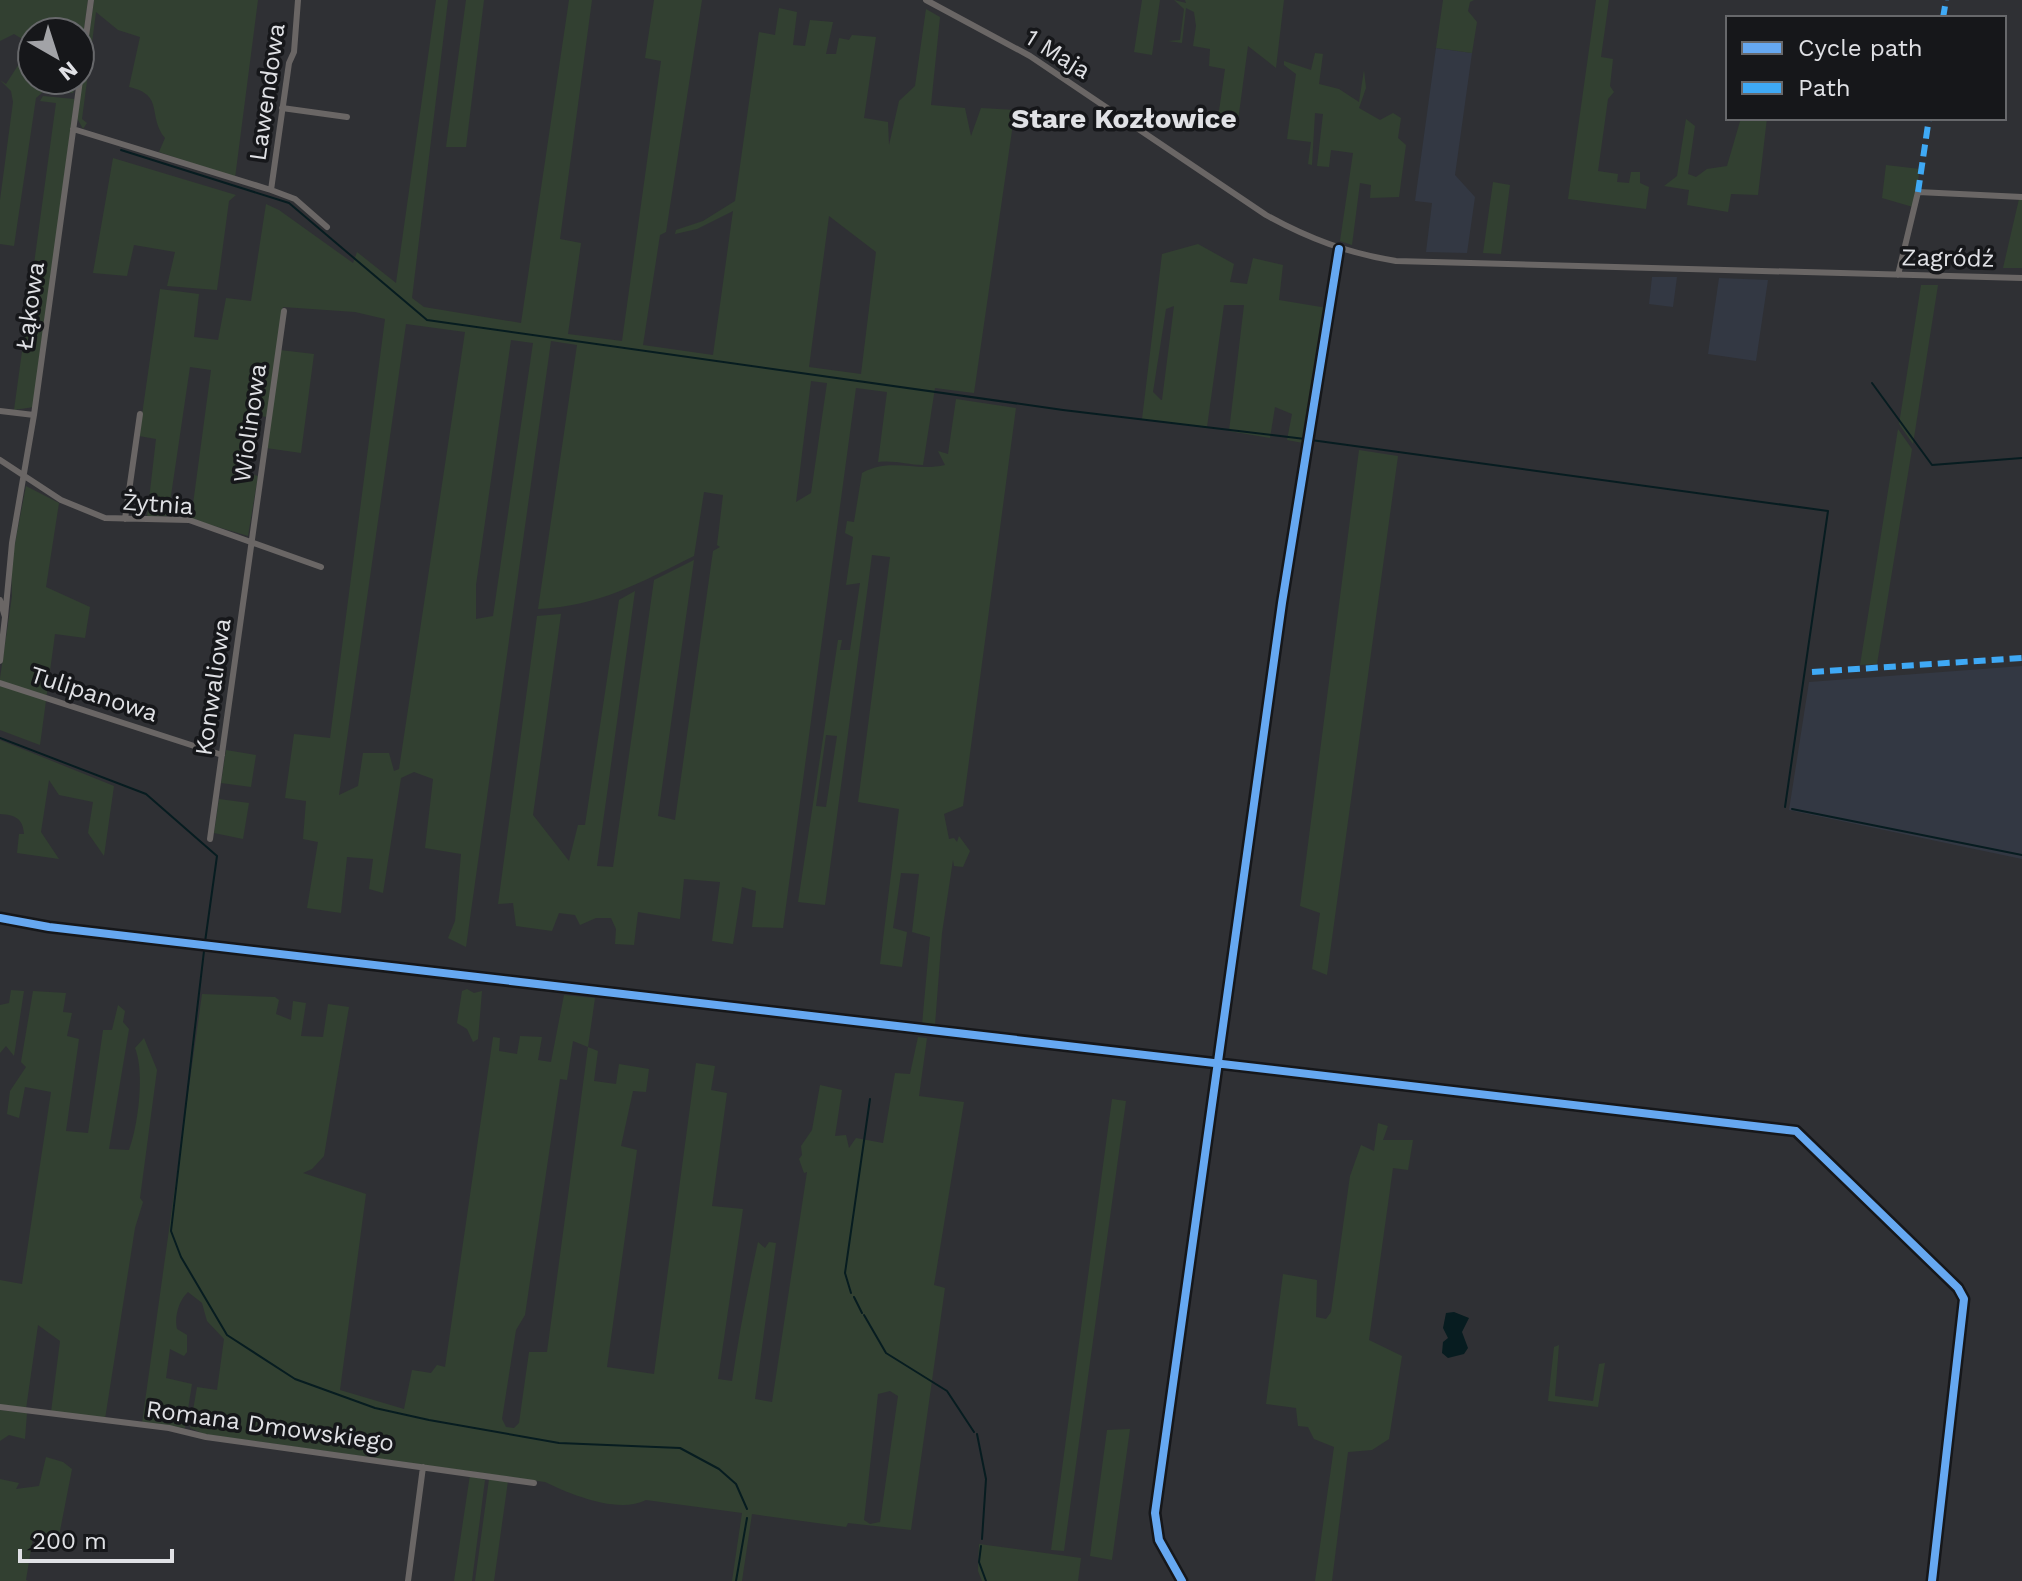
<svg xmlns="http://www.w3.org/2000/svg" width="2022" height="1581" font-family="'Work Sans',sans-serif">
  <rect width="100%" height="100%" fill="#2f3034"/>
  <path fill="#333843" d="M1436,48L1472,53L1455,175L1475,197L1467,253L1426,252L1432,203L1415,201Z
    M1652,277H1677L1673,307L1649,304Z
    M1719,278L1768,280L1756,361L1708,354Z
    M2022,666V859L1789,810L1809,682Z"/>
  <path fill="#324031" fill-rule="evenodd" d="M0,0H88L80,59V32H32V80H77L73,93L44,91L36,98L14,246L0,244V200L13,102L11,91L0,80L6,84L26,53L24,40L14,34L0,41Z
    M94,0H258L235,178L159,152L165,138C147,115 165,95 129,87L140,37L118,30L96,12L82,119L87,123L83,129L77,118Z
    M436,0H448L412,298L424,307L521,323L569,0H592L560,239L581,243L568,334L622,341L661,61L645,58L654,0H702L666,232L660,235L643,345L713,355L733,211L697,229L675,234L676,230L703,221L735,201L759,32L775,35L779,8L797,12L793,45L805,46L810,20L833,22L826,54H836L839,38L849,40L852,35L876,37L864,118L888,122L889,145L899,101L915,86L926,9L940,17L931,105L965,108L971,136L981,108L1015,110L974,393L935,388L923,465C908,465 895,460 878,462L887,392L856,388L783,928L752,927L756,891L742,887L733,944L712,941L720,882L684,879L680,919L638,912L634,945L615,944L616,929L611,918H596L580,925L575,915L559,913L552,931L516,926L513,903L498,904L537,616L561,614L533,815L569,861L578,825H585L619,600L635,591L597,866L613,867L654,580L694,560L658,816L675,820L713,551L720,547L717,545L723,495L704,492L694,556C639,583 600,606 538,609L577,345L551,341L466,947L448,938L455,921L461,854L425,848L433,779L414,772L401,778L383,893L369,889L373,859L347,857L341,913L307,908L318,842L303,839L306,801L285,798L294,734L330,738L385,319L355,312L283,307L268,417L248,415L240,472L258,476L248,536L191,519L211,370L190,367L168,516L147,517L156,439L139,436L160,289L199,294L194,337L218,340L226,298L251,301L266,204L279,210L353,263L357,252L396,283ZM829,216L876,252L861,374L809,367ZM406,324L465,332L399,769L394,771L389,753H363L358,786L339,795ZM511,340L533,343L493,616L476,619V585ZM811,381L827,383L811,493L796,502Z
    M466,0H484L466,147H446Z
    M1142,0H1160L1152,55L1134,52Z
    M1174,0L1186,3L1185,0H1284L1276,68L1248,46L1238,121L1218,118L1225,69L1209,66L1210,49L1193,46L1196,26L1194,12L1186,8L1182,43L1168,41L1180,40L1184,9Z
    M1443,0H1474L1470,2L1468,11L1477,22L1472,53L1436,48Z
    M1596,0H1609L1601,57L1613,59L1610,86L1614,92L1608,99L1598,171L1618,174L1617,182L1629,183L1631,172H1640V183L1649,187L1646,209L1568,199Z
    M1315,53L1323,54L1319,84L1339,89L1359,102L1364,70L1366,88L1359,108L1380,120L1393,113L1401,118L1398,138L1406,145L1399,197L1370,198L1371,185L1360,183L1352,245L1340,241L1353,153L1331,150L1329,167L1317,166L1323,114L1315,113L1312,165L1308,164L1311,142L1287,139L1296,74L1284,65V61L1311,70Z
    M43,96L74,99V104L34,407L14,410L56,103L40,101Z
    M1741,118H1767L1758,195L1731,194L1728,212L1687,205L1689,190L1664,186L1677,176L1686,119L1695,126L1688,174L1696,177L1707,169L1727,166Z
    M113,158L236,195L229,201L217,290L167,286L175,252L134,245L127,276L93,273Z
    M1886,165L1920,169L1913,207L1882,198Z
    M1493,182L1510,185L1501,254L1483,253Z
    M2019,199H2022V268H2003Z
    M1198,244L1234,264L1230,282L1247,284L1253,258L1283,265L1279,300L1327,308L1303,443L1287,440L1292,414L1275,407L1270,438L1229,431L1244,305H1224L1207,427L1142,419L1162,254ZM1174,306L1162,400H1161L1153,392L1166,309Z
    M1921,285H1938L1913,444L1899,424Z
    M280,350L314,354L301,453L266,448Z
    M956,399L1016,408L963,806L944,814L949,839L954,838L957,842L959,836L970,851L963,867L954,866L953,860L942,933L935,1025H922L930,937L912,932L919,874L901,873L893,928L907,932L902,967L880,964L899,809L858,802L890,557L872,555L825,905L798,902L838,640H842L840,650H850L860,583L846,585L853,537L845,533L847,521L854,522L862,473C891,457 915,472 945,465L938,451L948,454ZM826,735L837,736L826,807L816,806Z
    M1898,429L1912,449L1877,664L1860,665Z
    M1359,450L1398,456L1327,975L1312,969L1320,913L1300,906Z
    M26,486L59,503L46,587L90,607L85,638L55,634L40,745L0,730V678L12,596L11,564Z
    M0,740L114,786L104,856L88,833L93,802L59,795L49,780L41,832L59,859L17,853L19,834H24C23,818 15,815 0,814Z
    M226,750L256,755L251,787L221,783Z
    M219,799L249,803L243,839L214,833Z
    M467,989L474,993L482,991L478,1039L473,1042L467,1029L457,1023L462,991Z
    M11,990L24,991L14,1056L6,1046L0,1053V1005L9,1003Z
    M33,991L66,993L63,1012L72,1013L67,1036L79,1039L66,1131L88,1133L103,1030H112L118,1005L125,1011L123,1022L129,1029L109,1149L129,1150C138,1126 145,1072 135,1048L144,1038L157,1070L140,1198L143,1202L135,1228L105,1419L51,1412L60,1341L38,1325L26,1409L0,1405V1280L22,1284L51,1092L25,1087L19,1118L7,1114L10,1091L26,1067L21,1062Z
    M202,994L275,997L279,1000L276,1014L291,1020L293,1001L306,1003L301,1036L323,1037L328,1004L349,1007L324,1156L312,1169L303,1173L366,1194L340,1390L404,1409L412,1370L431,1373L437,1365L445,1367L493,1037L500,1038L499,1051L517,1054L520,1036L542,1037L538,1060L551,1062L564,995L595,998L588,1047L598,1051L594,1081L616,1084L619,1064L649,1069L646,1092L633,1091L621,1146L637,1150L607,1367L654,1374L696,1063L715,1066L711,1090L727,1093L712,1206L743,1209L718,1379L732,1381C739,1334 748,1287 758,1242L765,1248L769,1242L776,1243L755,1399L772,1402L807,1172L804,1173L799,1159L802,1155L801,1146L812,1130L820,1085L842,1090L835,1136L846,1135L849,1148L856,1138L883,1143L895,1073L910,1074L918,1037L927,1038L919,1096L964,1102L934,1285L945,1288L911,1530L848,1523L846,1527L752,1514L742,1581H732L742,1513L646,1500C618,1514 572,1495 545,1482L204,1434L190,1428L197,1387L217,1390L224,1339L207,1321L202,1303L188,1292C179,1300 174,1317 177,1329L187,1335V1352L184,1356L170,1349L166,1378L192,1384L185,1428L142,1423ZM573,1041L588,1047L547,1352H529L519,1423L514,1428L506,1427L502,1419L516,1330L525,1315L560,1079L567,1080ZM890,1391L898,1396L880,1522L870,1524L864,1520L878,1394Z
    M1112,1099L1126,1101L1064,1551L1051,1550Z
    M1378,1123L1388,1126L1383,1140H1413L1408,1170L1393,1168L1369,1340L1402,1356L1389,1439L1372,1450L1348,1452L1332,1581H1315L1334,1447L1314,1439L1308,1427L1298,1426L1296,1408L1266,1404L1283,1274L1317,1280L1316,1317L1326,1319L1331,1312L1350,1176L1361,1145L1374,1151Z
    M1559,1345L1555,1396L1593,1401L1599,1364L1605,1363L1598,1407L1548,1401L1554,1347Z
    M0,1410L27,1413L25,1439L9,1435L0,1441Z
    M1130,1429L1112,1560L1090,1556L1107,1430Z
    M46,1457L63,1462L72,1469L59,1536L34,1531L26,1580L28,1581H0V1479L19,1483L16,1489L39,1486Z
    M470,1475L485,1480L472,1581H454Z
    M489,1479L508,1481L494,1581H475Z
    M979,1544L1081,1558L1078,1581H982L978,1571Z"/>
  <path fill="#071c20" d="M1454,1312L1469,1318L1462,1332L1468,1348L1464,1354L1448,1358L1442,1353L1443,1342L1448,1338L1443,1328L1446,1313Z"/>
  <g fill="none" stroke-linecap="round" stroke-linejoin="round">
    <path stroke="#071c20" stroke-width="2" d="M121,150L289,203L427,320L1063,410L1305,439
      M1872,383L1932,465L2022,458
      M1311,440L1828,511L1785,807
      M0,738L146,794L217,856L205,942
      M1792,809L2022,855
      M204,951L171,1231L181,1257L227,1335L295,1379L375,1408L429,1420L559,1443L680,1448L719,1469L736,1484L747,1509
      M851,1293L845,1273L870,1099
      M854,1297L862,1313
      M864,1315L886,1353L947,1391L974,1432
      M977,1434L986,1479L982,1539
      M981,1546L979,1562L986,1581
      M736,1581L747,1518"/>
    <path stroke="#6a6665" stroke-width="6" d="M926,0L1030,56L1266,215C1309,239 1348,253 1396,261L2022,278
      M282,108L347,117
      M73,129L271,190L295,199L327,227
      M271,190L289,63L294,52L298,0
      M1898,275L1918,192L2022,197
      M0,411L34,415
      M0,460L61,500L105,518L189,520L321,567
      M125,519L140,414
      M0,600L5,617L0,661
      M5,617L12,543L34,415L91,0
      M0,683L222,755
      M210,839L284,311
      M0,918L49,927L1796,1131L1958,1288L1964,1299L1932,1581
      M0,1407L169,1428L206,1437L534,1483
      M408,1581L423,1467
      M1182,1581L1159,1540L1155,1513L1282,603L1339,249"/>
    <path stroke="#3fa9f5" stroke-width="6" stroke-dasharray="12 6" stroke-linecap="butt" d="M1943,18L1946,0
      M1918,192L1929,118
      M1812,672L2022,658"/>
    <defs>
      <path id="cycleway" d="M0,918L49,927L1796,1131L1958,1288L1964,1299L1932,1581
        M1182,1581L1159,1540L1155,1513L1282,603L1339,249"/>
    </defs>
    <use href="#cycleway" stroke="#16171a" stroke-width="13"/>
    <use href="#cycleway" stroke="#66a8f1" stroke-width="8"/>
  </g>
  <g text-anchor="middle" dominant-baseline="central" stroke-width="7" stroke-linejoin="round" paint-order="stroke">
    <g font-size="24" fill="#e0e1e5" stroke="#16171a">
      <text transform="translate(1058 54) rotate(32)">1 Maja</text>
      <text transform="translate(267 92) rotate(-82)">Lawendowa</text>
      <text transform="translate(1948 258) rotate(1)">Zagródź</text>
      <text transform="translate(30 306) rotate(-82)">Łąkowa</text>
      <text transform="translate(250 423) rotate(-82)">Wiolinowa</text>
      <text transform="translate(158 504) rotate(4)">Żytnia</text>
      <text transform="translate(213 687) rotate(-82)">Konwaliowa</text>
      <text transform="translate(94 694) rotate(18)">Tulipanowa</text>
      <text transform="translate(270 1426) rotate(8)">Romana Dmowskiego</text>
    </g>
    <g font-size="28" font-weight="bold" fill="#e0e1e5" stroke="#16171a">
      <text x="1124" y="118">Stare Kozłowice</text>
    </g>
  </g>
  <rect x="1726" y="16" width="280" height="104" fill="#16171a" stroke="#67686b" stroke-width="2"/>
  <rect x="1742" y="42" width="40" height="12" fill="#66a8f1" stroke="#67686b" stroke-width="2"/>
  <text x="1798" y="56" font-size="24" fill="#e0e1e5">Cycle path</text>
  <rect x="1742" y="82" width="40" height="12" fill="#3fa9f5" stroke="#67686b" stroke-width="2"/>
  <text x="1798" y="96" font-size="24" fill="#e0e1e5">Path</text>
  <g transform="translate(56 56) rotate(141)"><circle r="38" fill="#16171a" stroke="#67686b" stroke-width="2"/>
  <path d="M0-6L14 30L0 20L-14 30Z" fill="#a2a3a7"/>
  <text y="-12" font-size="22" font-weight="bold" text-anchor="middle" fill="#e0e1e5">N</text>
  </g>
  <path d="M20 1549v12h152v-12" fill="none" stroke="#e0e1e5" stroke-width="4"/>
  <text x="32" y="1549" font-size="24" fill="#e0e1e5" stroke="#16171a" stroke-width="6" paint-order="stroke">200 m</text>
</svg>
